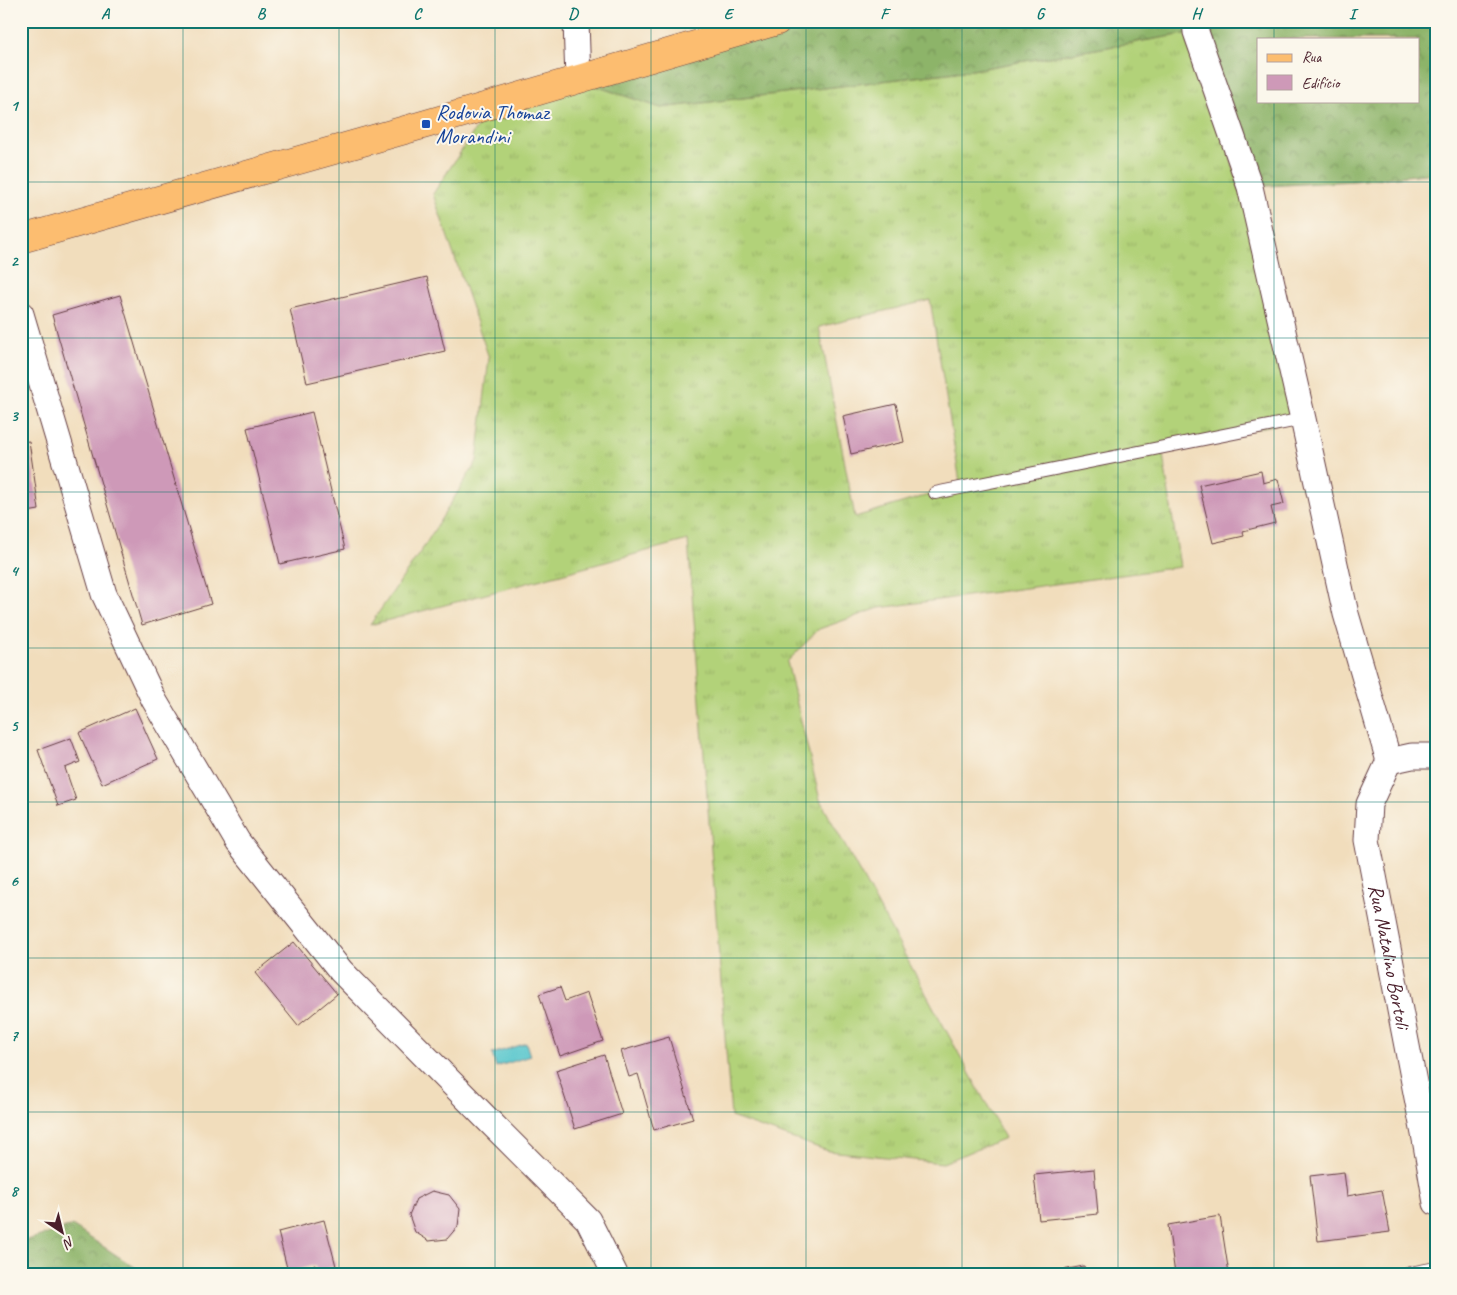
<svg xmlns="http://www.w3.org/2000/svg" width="1457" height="1295" font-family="Caveat,sans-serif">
  <defs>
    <pattern id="grass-tufts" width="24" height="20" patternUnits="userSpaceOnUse" patternTransform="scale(1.25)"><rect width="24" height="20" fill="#b2d279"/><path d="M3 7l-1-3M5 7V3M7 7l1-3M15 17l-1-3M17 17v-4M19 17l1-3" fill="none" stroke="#9bb469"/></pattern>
    <pattern id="forest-crowns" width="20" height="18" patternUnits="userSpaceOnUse" patternTransform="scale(1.25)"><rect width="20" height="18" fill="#8db469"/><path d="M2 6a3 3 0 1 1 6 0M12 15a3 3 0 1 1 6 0" fill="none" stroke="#759257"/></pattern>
  </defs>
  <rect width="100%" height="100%" fill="#fbf7ec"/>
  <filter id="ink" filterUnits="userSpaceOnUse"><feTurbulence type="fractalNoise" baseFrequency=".02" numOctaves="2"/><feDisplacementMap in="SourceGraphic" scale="10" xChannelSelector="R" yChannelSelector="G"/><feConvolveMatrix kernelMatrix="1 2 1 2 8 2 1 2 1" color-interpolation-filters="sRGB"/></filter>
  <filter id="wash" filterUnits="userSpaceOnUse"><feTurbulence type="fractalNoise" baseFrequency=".0096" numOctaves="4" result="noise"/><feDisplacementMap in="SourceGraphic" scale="20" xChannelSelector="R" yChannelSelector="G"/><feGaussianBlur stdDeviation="1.12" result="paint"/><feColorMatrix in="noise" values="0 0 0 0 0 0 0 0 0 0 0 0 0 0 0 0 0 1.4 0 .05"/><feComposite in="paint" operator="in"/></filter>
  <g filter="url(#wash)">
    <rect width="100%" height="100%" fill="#f1ddbc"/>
    <path fill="url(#grass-tufts)" stroke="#7e7852" fill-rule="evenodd" d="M1196,32L1303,419L1162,448L1180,567L879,608L819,629L787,662L820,800L1005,1138L943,1163L828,1151L731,1117L688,540L370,625L425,545L477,461L489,358L433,194L492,104L578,80L661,108L972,70ZM930,300L961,488L935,493L855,517L819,327Z"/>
    <path fill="url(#forest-crowns)" stroke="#6c6a4a" fill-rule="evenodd" d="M777,21H1436V173L1354,181L1250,187L1196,32L972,70L661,108L578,80ZM1258,39H1418V101H1258Z
      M72,1226L136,1268L138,1274H21V1242Z"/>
    <path fill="#5ac7cd" stroke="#52737c" d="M526,1043L530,1056L496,1067L492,1054Z"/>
    <g id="blocks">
      <path fill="#ce99b8" d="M427,277L445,351L307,383L290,309Z
        M120,295L211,604L142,625L52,315Z
        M21,359L30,387L21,390Z
        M896,404L904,442L851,454L843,416Z
        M312,412L345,549L280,564L247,428Z
        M29,441L39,510L21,513V442Z
        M1261,471L1263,483L1278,479L1284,504L1271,507L1275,523L1243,531L1244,536L1213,543L1199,485Z
        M135,708L158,759L102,784L79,733Z
        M71,738L80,762L65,768L76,800L58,806L38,750Z
        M294,942L337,994L298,1026L255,973Z
        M560,987L565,1001L587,993L603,1041L560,1056L539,994Z
        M669,1037L693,1119L654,1130L638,1074L629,1077L621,1051Z
        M604,1055L622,1114L575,1129L556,1070Z
        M1094,1169L1098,1214L1039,1220L1034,1175Z
        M1344,1172L1347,1196L1382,1190L1390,1232L1318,1241L1310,1176Z
        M432,1191L449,1195L460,1209L458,1226L447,1239L429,1241L415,1232L409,1215L416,1199Z
        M1220,1216L1229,1274H1175L1168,1225Z
        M324,1220L336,1266L316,1271L315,1265L288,1272L278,1232Z
        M1084,1266L1086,1274H1046V1273Z"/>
    </g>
  </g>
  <g filter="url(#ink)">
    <use href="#blocks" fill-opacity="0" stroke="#633c41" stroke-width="1"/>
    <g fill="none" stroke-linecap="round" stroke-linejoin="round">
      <defs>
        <path id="service" d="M935,493L1303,419
          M1405,1274L1436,1268"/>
        <g id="minor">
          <path d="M576,21L578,80"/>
          <path d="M1195,21L1196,32L1250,187L1303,419L1346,614L1389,761"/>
          <path d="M21,314L104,594L154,700L238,842L341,971L487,1119L588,1220L615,1274"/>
          <path id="s1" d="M1389,761L1369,804L1367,840L1425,1139L1436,1203"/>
          <path d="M1389,761L1412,756H1436"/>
        </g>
        <path id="primary" d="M21,239L426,124L777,21"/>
      </defs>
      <use href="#service" stroke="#633c41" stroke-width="14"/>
      <use href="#minor" stroke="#633c41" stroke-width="27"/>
      <use href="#primary" stroke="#633c41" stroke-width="29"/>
      <use href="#service" stroke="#fff" stroke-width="12"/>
      <use href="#minor" stroke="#fff" stroke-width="25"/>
      <use href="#primary" stroke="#fcbd6f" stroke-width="28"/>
    </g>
  </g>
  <path fill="none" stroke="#0f766e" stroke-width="1" stroke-opacity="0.55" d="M183,21V1274M339,21V1274M495,21V1274M651,21V1274M806,21V1274M962,21V1274M1118,21V1274M1274,21V39M1274,101V1274M21,182H1436M21,338H1436M21,492H1436M21,648H1436M21,802H1436M21,958H1436M21,1112H1436"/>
  <rect fill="#1a4fb4" stroke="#fbf7ec" stroke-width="2" x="421" y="119" width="10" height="10" rx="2.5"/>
  <g text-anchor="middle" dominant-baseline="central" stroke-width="4" stroke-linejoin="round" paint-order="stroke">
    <g font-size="21" fill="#164399" stroke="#fbf7ec" text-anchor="start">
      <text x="436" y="112">Rodovia Thomaz<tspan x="436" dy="24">Morandini</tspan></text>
    </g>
    <g font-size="21" fill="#4a1f2b" stroke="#fbf7ec">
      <text stroke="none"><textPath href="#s1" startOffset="202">Rua Natalino Bortoli</textPath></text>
    </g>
  </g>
  <rect width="1457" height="1295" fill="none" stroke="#fbf7ec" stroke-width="55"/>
  <rect x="1257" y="38" width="162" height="65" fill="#fbf7ec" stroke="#b4a19f"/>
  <rect x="1267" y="54" width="25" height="8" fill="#fcbd6f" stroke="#b4a19f"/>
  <text x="1302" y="62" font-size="15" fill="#4a1f2b">Rua</text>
  <rect x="1267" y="75" width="25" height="15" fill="#ce99b8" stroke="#b4a19f"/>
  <text x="1302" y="88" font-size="15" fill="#4a1f2b">Edifício</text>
  <g transform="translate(62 1232) rotate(145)" stroke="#fbf7ec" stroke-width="4" paint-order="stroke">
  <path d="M0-4L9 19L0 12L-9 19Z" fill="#4a1f2b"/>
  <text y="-8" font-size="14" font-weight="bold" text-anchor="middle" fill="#4a1f2b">N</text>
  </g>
  <rect x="28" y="28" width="1402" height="1240" fill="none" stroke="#0f766e" stroke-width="2"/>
  <g font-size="16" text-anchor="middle" font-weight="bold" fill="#0f766e">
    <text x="105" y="19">A</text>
    <text x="261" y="19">B</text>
    <text x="417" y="19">C</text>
    <text x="573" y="19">D</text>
    <text x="728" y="19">E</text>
    <text x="884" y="19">F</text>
    <text x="1040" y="19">G</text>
    <text x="1196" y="19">H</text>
    <text x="1352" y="19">I</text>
    <text x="14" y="111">1</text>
    <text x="14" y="266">2</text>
    <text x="14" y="421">3</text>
    <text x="14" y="576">4</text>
    <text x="14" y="731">5</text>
    <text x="14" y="886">6</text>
    <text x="14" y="1041">7</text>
    <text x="14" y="1196">8</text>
  </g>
</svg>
